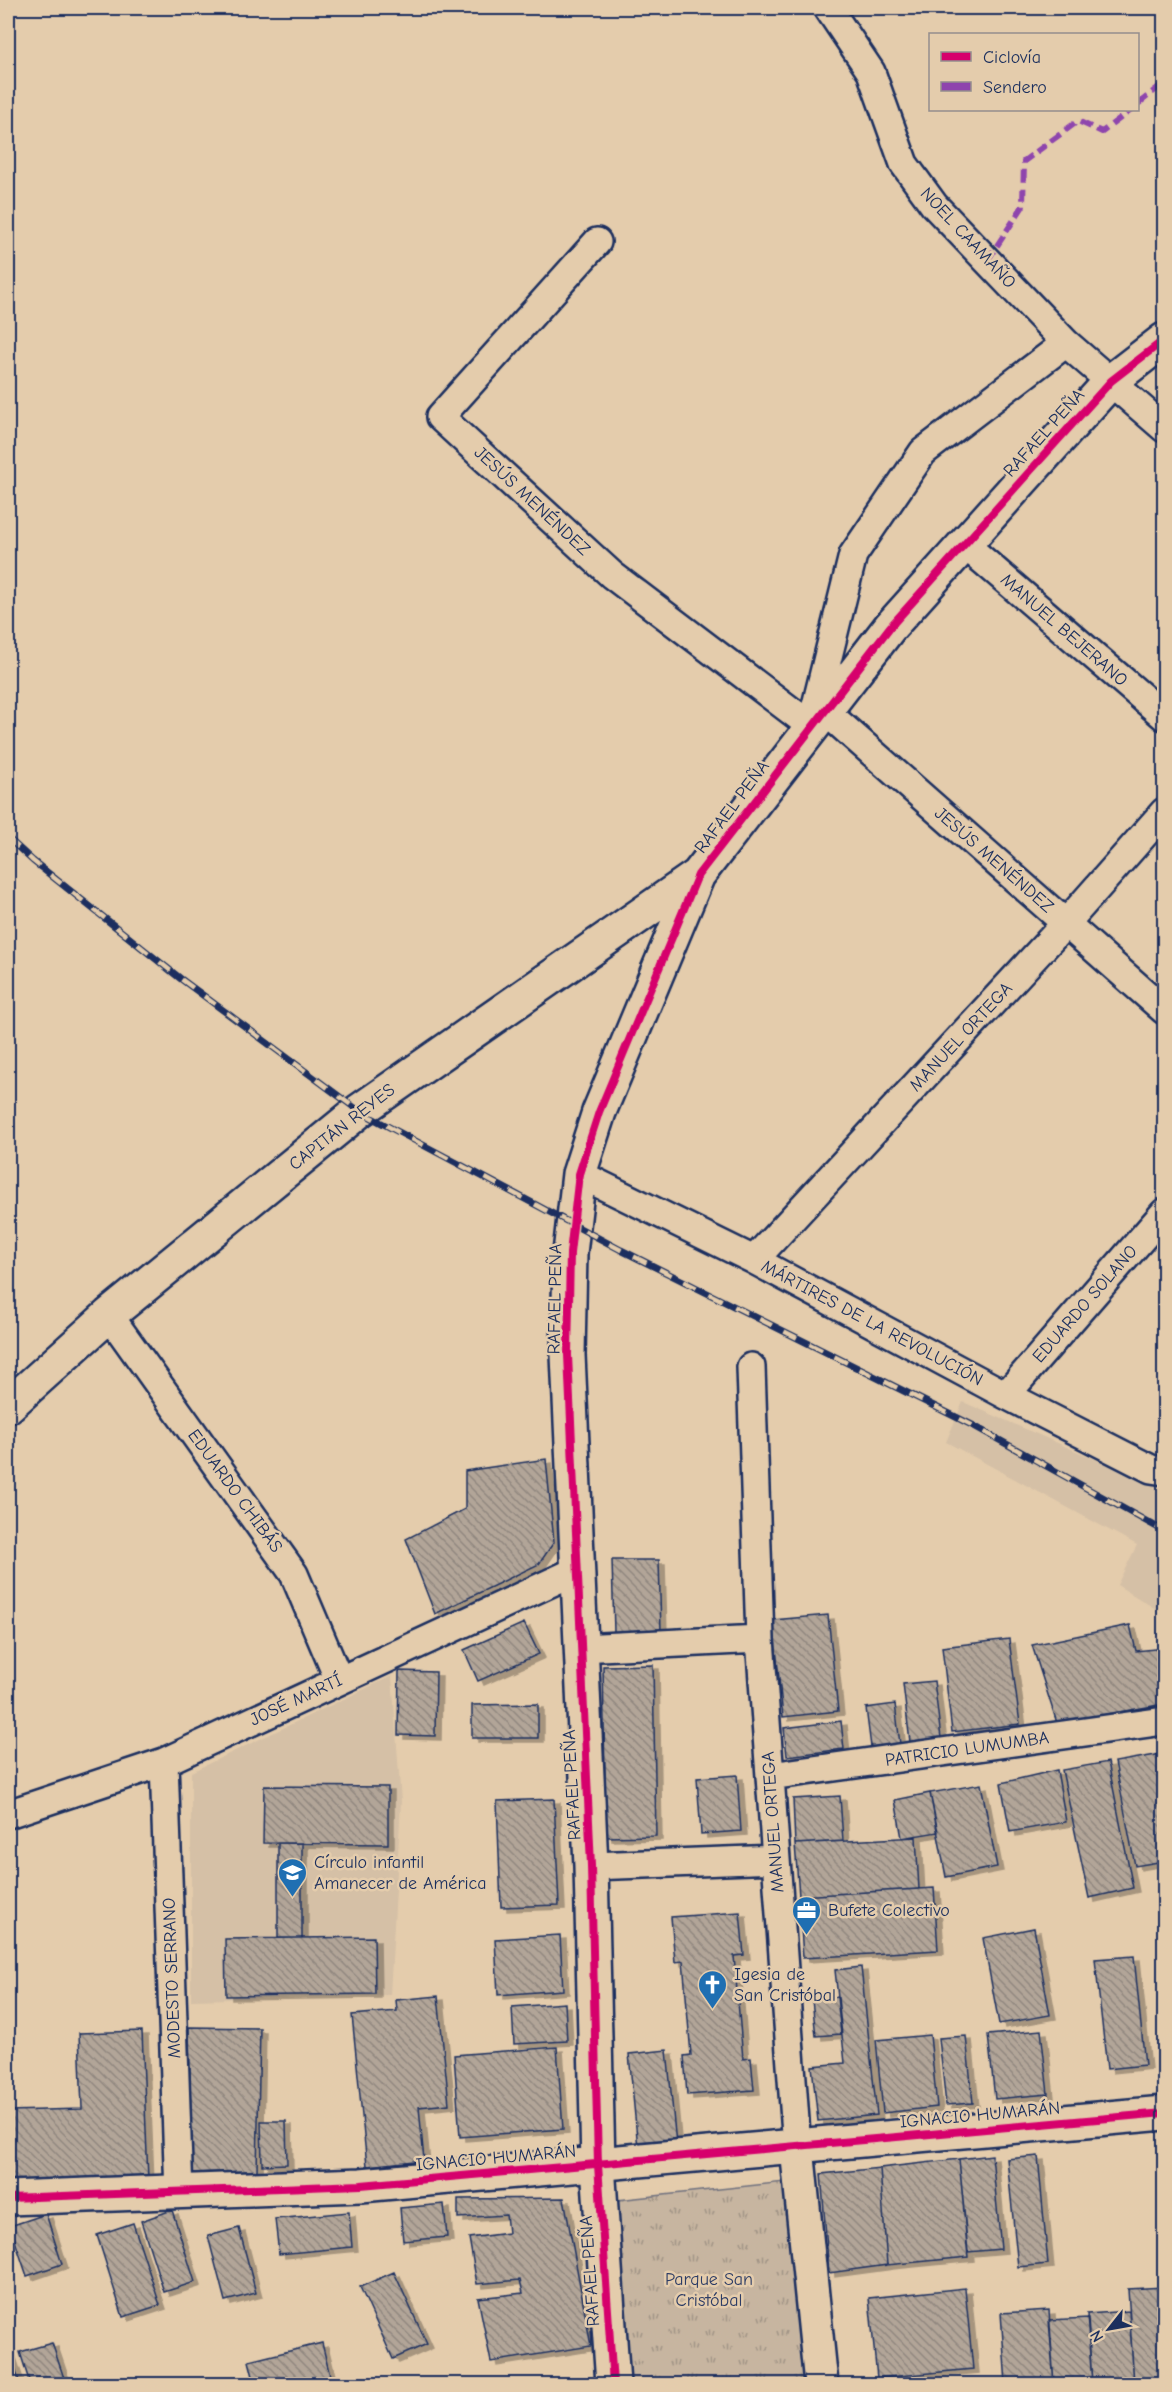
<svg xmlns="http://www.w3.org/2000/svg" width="1172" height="2392" font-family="'Comic Neue',sans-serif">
  <defs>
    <pattern id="park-tufts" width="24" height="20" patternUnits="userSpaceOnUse" patternTransform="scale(1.5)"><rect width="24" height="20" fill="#c7b5a0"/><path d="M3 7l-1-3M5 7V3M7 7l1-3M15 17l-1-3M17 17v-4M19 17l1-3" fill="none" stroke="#a19486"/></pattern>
    <pattern id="building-back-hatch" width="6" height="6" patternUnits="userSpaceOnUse" patternTransform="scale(1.5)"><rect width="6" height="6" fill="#b2a598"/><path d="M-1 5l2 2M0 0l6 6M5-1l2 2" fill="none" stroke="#90877f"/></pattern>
    <filter id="shadow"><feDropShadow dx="6" dy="4" stdDeviation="0" flood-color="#0004"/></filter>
  </defs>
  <rect width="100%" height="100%" fill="#e4ccac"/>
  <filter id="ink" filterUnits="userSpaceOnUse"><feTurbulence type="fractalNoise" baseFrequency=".0167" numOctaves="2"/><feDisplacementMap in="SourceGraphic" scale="12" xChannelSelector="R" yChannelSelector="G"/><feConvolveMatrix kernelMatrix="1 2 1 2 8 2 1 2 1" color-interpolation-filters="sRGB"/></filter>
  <g filter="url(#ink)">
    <path fill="#d5c0a6" d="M963,1402L1164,1489V1614L1117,1585L1137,1545L946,1442Z
      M392,1676L401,1802L390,1995L191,2000V1772Z"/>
    <path fill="url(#park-tufts)" stroke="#71727f" stroke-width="1.5" d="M794,2181L812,2384H621L608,2201Z"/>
    <path fill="url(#building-back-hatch)" stroke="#1b2f5e" stroke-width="1.5" filter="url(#shadow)" d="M546,1459L554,1542L539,1564L435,1614L406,1539L465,1509V1471Z
      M612,1560H659L661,1631L614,1632Z
      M828,1615L838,1711L783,1717L773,1620Z
      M524,1623L539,1654L478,1681L464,1650Z
      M1130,1625L1136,1651L1164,1648V1704L1057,1723L1032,1645Z
      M1009,1639L1020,1724L952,1732L942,1647Z
      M653,1665L656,1836L606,1837L603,1666Z
      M399,1671L436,1672L435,1736L398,1735Z
      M934,1681L941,1738L910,1742L903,1684Z
      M538,1704V1738H472V1705Z
      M895,1704L900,1744L871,1747L866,1708Z
      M841,1721L844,1749L787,1756L784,1728Z
      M1162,1754L1164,1861L1135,1866L1115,1762Z
      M1108,1762L1133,1888L1089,1898L1062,1770Z
      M1057,1770L1066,1822L1010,1832L1001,1783Z
      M737,1775L741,1831L701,1834L697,1778Z
      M981,1784L997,1867L946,1877L930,1793Z
      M264,1786L388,1787V1844L263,1843Z
      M930,1793L938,1832L902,1838L895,1800Z
      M840,1796L843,1841L795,1844L793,1799Z
      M554,1799L559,1905L501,1907L497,1801Z
      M916,1837L919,1889L799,1896L795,1844Z
      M278,1843H302V1938H278Z
      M934,1888L938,1950L803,1958L799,1896Z
      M740,1912L744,1955L734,1956L743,2059L751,2058L754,2090L687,2095L684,2056L691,2055L683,1961L675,1962L671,1917Z
      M1034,1928L1050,2015L999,2024L983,1938Z
      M560,1935L563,1990L498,1995L495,1939Z
      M374,1937L375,1994L226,1996L225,1939Z
      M1134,1956L1145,2065L1107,2069L1095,1959Z
      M861,1967L877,2115L818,2121L812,2066L845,2063L835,1970Z
      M438,1996L449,2104L419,2107L424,2160L367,2166L352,2015L397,2011L396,2000Z
      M837,1997L841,2034L816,2036L812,2000Z
      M565,2003L567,2041L514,2044L512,2007Z
      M189,2027L260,2028L257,2171L192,2173Z
      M1041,2030L1048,2094L995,2099L988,2035Z
      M142,2031L148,2179L8,2183V2111L82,2109L79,2033Z
      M930,2035L937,2107L883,2113L876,2040Z
      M966,2036L973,2103L946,2105L939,2038Z
      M557,2047L563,2129L460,2137L454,2055Z
      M667,2050L676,2144L638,2148L629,2054Z
      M261,2121H286L287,2164L262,2165Z
      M992,2155L1001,2249L968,2252L959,2159Z
      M1038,2156L1048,2264L1018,2267L1007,2159Z
      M959,2159L968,2257L887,2265L880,2168Z
      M880,2168L887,2265L829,2273L821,2174Z
      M564,2198L591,2346L491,2362L478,2298L523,2293L520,2280L477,2284L469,2238L508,2233L506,2215L458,2218V2199Z
      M444,2204L447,2237L403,2241L400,2208Z
      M172,2210L195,2282L164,2292L141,2221Z
      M349,2212L352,2247L279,2254L275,2219Z
      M46,2214L62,2264L27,2276L10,2226Z
      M133,2223L160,2305L123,2317L97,2235Z
      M239,2228L256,2293L225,2301L208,2236Z
      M394,2272L427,2344L393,2359L360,2287Z
      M1164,2287V2384H1134L1128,2289Z
      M965,2288L973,2369L877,2378L869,2298Z
      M1049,2310L1054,2384H1006L1001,2313Z
      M1129,2311L1134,2384H1092L1087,2314Z
      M1088,2318L1092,2384H1054L1049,2320Z
      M52,2343L66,2384H30L20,2352Z
      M322,2343L332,2384H255L249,2361Z
      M8,2351H9L20,2384H8Z"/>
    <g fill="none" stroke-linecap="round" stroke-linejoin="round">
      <defs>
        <path id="street" d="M828,8L871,72L904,164L934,205L1066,343L1164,428
          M597,242L440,417L612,575L811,726L853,555L923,452L1066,343
          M964,544L1164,716
          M824,710L1164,1010
          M579,1174L754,1260L1006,1395L1151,1469L1164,1471
          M754,1260L1066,923L1164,812
          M109,1315L294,1574L339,1680
          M751,1367L760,1639L797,2148
          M1006,1395L1164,1213
          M580,1648L760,1639
          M164,1762L179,2194
          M770,1776L1164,1721
          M8,1814L164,1762L578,1570
          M591,1866L776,1859"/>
        <path id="secondary" d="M8,1406L109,1315L359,1111L698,875
          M797,2148L821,2384
          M8,2198L361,2185L1164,2113
          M613,2384L598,2165L591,1866L568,1355L570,1253L579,1174L599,1112L698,875L890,627L1111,381L1164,340"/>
      </defs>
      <use href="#street" stroke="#1b2f5e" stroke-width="32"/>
      <use href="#secondary" stroke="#1b2f5e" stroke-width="38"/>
      <use href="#street" stroke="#e4ccac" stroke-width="27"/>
      <use href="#secondary" stroke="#e4ccac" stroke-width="33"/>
      <defs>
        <path id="rail" d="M8,838L33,861L181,979L359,1111L621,1250L974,1426L1164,1531"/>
      </defs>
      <use href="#rail" stroke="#1b2f5e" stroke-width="7"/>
      <use href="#rail" stroke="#e4ccac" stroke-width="4.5" stroke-dasharray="14" stroke-linecap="butt"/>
      <path stroke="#8e44ad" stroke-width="6" stroke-dasharray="12 6" stroke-linecap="butt" d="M1138,104L1164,83
        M987,261L1023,206L1024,161L1078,121L1102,132L1131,110"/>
      <defs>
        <path id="cycleway" d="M8,2198L361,2185L1164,2113
          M613,2384L598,2165L591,1866L568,1355L570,1253L579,1174L599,1112L698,875L890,627L1111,381L1164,340"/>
      </defs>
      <use href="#cycleway" stroke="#e4ccac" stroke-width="11"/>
      <use href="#cycleway" stroke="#d6006c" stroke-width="8"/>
    </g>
  </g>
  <defs>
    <symbol id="school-pin" viewBox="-11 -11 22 30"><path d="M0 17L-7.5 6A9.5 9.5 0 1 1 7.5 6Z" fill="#1f6fb2" stroke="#e4ccac"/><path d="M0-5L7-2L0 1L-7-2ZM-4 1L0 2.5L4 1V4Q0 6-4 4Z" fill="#fff"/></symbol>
    <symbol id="office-pin" viewBox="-11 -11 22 30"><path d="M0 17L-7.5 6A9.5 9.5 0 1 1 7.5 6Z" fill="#1f6fb2" stroke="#e4ccac"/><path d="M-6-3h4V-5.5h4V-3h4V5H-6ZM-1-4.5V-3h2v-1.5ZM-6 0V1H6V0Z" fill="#fff"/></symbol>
    <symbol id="church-pin" viewBox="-11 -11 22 30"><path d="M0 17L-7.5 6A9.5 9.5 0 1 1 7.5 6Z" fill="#1f6fb2" stroke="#e4ccac"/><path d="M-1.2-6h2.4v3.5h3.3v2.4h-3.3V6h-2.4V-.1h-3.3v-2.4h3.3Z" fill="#fff"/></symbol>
  </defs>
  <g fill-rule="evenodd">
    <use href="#school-pin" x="276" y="1856" width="33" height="45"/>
    <use href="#office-pin" x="790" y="1894" width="33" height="45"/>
    <use href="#church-pin" x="696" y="1968" width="33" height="45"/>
  </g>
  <g text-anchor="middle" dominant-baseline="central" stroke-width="5" stroke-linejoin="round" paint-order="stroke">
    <g font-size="18" fill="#1b2f5e" stroke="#e4ccac">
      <text transform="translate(968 238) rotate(47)">NOEL CAAMAÑO</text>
      <text transform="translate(1044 433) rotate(-48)">RAFAEL PEÑA</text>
      <text transform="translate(532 501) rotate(43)">JESÚS MENÉNDEZ</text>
      <text transform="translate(1064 630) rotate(41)">MANUEL BEJERANO</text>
      <text transform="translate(732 807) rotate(-53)">RAFAEL PEÑA</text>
      <text transform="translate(994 860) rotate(41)">JESÚS MENÉNDEZ</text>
      <text transform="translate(961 1037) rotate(-47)">MANUEL ORTEGA</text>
      <text transform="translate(342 1127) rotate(-38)">CAPITÁN REYES</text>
      <text transform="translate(555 1299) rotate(-89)">RAFAEL PEÑA</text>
      <text transform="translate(1085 1304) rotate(-49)">EDUARDO SOLANO</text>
      <text transform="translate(872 1323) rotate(28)">MÁRTIRES DE LA REVOLUCIÓN</text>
      <text transform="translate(235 1491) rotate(54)">EDUARDO CHIBÁS</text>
      <text transform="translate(296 1700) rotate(-25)">JOSÉ MARTÍ</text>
      <text transform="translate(967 1749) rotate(-8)">PATRICIO LUMUMBA</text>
      <text transform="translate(572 1785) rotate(-93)">RAFAEL PEÑA</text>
      <text transform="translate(773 1822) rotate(-94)">MANUEL ORTEGA</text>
      <text transform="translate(172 1978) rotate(-92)">MODESTO SERRANO</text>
      <text transform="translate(980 2115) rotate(-5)">IGNACIO HUMARÁN</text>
      <text transform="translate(496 2158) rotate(-5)">IGNACIO HUMARÁN</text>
      <text transform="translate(590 2271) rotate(-94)">RAFAEL PEÑA</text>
    </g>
    <g font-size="18" fill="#1b2f5e" stroke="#e4ccac" text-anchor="start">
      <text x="314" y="1862">Círculo infantil<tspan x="314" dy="21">Amanecer de América</tspan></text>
      <text x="828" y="1910">Bufete Colectivo</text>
      <text x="734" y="1974">Igesia de<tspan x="734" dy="21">San Cristóbal</tspan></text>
    </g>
    <g font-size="18" fill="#2c3c65" stroke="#e4ccac">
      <text x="709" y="2279">Parque San<tspan x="709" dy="21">Cristóbal</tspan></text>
    </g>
  </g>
  <rect width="1172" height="2392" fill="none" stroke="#e4ccac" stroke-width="30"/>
  <rect x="15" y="15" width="1142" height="2362" fill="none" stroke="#1b2f5e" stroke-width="2" filter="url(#ink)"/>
  <rect x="929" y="33" width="210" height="78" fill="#e4ccac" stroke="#948d8d" stroke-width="1.5"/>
  <rect x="941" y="52" width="30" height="9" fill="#d6006c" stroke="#948d8d" stroke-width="1.5"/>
  <text x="983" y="63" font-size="18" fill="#1b2f5e">Ciclovía</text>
  <rect x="941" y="82" width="30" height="9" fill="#8e44ad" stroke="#948d8d" stroke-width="1.5"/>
  <text x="983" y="93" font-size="18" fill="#1b2f5e">Sendero</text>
  <g transform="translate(1109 2329) rotate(239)" stroke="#e4ccac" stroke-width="4.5" paint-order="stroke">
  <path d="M0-4.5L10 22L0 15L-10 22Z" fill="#1b2f5e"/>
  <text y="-9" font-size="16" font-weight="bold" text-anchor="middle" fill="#1b2f5e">N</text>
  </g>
</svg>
